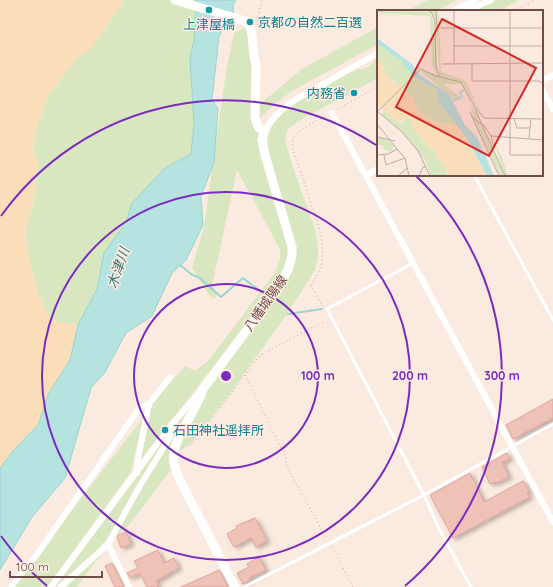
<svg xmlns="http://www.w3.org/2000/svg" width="553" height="587" font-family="Quicksand,'Noto Sans JP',sans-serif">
  <defs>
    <filter id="shadow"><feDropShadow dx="3" dy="2" stdDeviation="2" flood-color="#0004"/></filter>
  </defs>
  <rect width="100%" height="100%" fill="#fbeadf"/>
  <path fill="#d8e7bf" d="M122,0H196L194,41L190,58L194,124L191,154L165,168L132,203L126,222L104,253L97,289L78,325L59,322L50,318L38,295L29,258L25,232L34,201L38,163L33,151L36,130L48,95L77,58L92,47L122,3Z
    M428,0H457L437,11H407Z
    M496,0H519L499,11H470Z
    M247,27L254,65L253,120L259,135L289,250L286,266L269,294L139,463L152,404L185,366L195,371L208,361L274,274L280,260V249L237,170L212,285L218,294L214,299C208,296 197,275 192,268L204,227L226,72L234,33Z
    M378,27V44L292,91L270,108L260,119L258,117L259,105L302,69Z
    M378,56V78L297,122L288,129L285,139L291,162L316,232L318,254L315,270L287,314L232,391L193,442L176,453L213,378L273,298L294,253L267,152C267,145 267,138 270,131C279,106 334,82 357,69C362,70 368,68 372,64C375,61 374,59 378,56Z
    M195,401L170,458L171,470L127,527L106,543L55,587L165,439Z
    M143,418L131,472L47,587H13Z
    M106,548L77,587H63Z"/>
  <path fill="#fadeba" d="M0,0H122V3L92,47L77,58L48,95L36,130L33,151L38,163L34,201L25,232L29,258L38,295L50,318L59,322L78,325L70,360L49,393L38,425L12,452L0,468Z"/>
  <path fill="#b5e3df" stroke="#9cd4d0" d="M196,0H236L233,6L234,15L223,28L219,37L212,99L218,109L214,163L201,196L203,225L186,260L172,273L152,316L126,333L105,372L91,388L65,478L32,517L0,570V468L12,452L38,425L49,393L70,360L78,325L97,289L104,253L126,222L132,203L165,168L191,154L194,124L190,58L194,41Z"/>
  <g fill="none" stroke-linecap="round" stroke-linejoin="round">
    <path stroke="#9cd4d0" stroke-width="2" d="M180,265L191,274L200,278L221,297L243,278L260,291
      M288,314L322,309"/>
  </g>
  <path fill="#efc2b8" stroke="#e1a499" filter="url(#shadow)" d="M553,399V418L513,439L506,425Z
    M507,453L510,459L502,462L509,477L496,483L495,482L490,484L482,467Z
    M470,473L484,502L523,481L529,491L527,492L530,497L453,538L430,495Z
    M255,518L267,541L256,547L251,538L234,547L227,534L237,528L236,526Z
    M126,532L131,544L121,548L117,537L118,535Z
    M158,550L164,563L174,558L179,568L169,573V574L156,581L159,587H147L140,573L130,578L127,573L138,568L134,561Z
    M259,557L266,570L249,578L250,580L243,584L237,573L249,567L247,564Z
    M112,563L124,587H115L105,566Z
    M219,570L228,587H181L206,576Z"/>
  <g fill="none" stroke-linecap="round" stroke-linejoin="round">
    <path stroke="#d3a59c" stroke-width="1" stroke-dasharray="1 3" stroke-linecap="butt" d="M514,11L535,0
      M258,25V16L262,0
      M337,109L378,87
      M323,307L311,285C316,277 321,270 322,260C325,240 316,218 310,200C304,183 299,166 293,150C293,147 292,143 293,140C296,129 317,121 326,116
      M245,375L285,456L288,469L327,539
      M183,448L194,443L260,355L325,321
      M97,536L103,540
      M332,547L353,587"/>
    <path stroke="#fff" stroke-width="3" d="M474,175L553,320
      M413,263L327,309L424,495L439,529L471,587
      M244,587L424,495L553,424"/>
    <path stroke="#fff" stroke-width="6" d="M453,11L475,0
      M461,11L473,8L491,0
      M542,81L553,75
      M542,89L553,109
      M332,113L553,522
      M264,132C278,106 304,94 329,81C345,71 362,62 378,53
      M366,175L378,169
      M137,473L138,459L149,404
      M108,544L129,587
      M11,587L38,553L140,407L149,404L170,377
      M51,587L171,425L199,393
      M61,587L108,544L138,489L170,437L171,428"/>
    <path stroke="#fff" stroke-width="9" d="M175,0L248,22C255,34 251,51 256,64L255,117L258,127L264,132L262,140L265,155L292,247V256L288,270L272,296L203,389C197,412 169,441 174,463C175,468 177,473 179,478L235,587"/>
  </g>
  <g fill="none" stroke="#7b2cbf" stroke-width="2">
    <circle cx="226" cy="376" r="92"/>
    <circle cx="226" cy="376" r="184"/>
    <path d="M47 586A276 276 0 0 1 1 536M1 216A276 276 0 0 1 376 145M416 176A276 276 0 0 1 405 586"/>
  </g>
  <g fill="#0f9aa8" stroke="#feeee4" stroke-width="1.5">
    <circle cx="209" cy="10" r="4"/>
    <circle cx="250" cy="22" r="4"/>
    <circle cx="354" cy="93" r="4"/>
    <circle cx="165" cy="430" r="4"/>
  </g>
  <g text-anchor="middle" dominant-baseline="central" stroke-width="3" stroke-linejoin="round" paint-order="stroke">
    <g font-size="13" fill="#0d838f" stroke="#feeee4" text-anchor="start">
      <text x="258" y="22">京都の自然二百選</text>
      <text x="209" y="24" text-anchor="middle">上津屋橋</text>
      <text x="346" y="93" text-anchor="end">内務省</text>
      <text x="173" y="430">石田神社遥拝所</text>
    </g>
    <g font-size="13" fill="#704d48" stroke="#feeee4">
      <text transform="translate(265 303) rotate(-55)">八幡城陽線</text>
    </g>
    <g font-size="14" font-style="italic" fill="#3d7672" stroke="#feeee4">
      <text transform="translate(118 268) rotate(-71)">木津川</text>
    </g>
  </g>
  <g transform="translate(377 10)">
    <rect width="166" height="166" fill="#fbeadf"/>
    <path d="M0,0L52,2L57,13L60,65L55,55L53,6L0,3ZM53,0H58L61,11L60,1L62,5L64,62L88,70L106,107L86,73L62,65L60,20L59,24L58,10ZM0,33L30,55L35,66L59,79L62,93L77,112L75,115L58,112L42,102L34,86L3,60H9L0,49ZM44,60L82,71L88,79L104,114L96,107L94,94L84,74H66L84,88L77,89L44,62ZM7,101L24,113L31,107L40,124L56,137L65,156V151L67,153L71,166H54L47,149L27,124L5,104ZM97,109L105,116L127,166H123ZM115,126L125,148L131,166H128ZM2,127L11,130L17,136L14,141L7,140L6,135H0Z" fill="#d8e7bf"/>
    <path d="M0,49L10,60L6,58L4,60L14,67V72L29,78L42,102L58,112L73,116L77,112L82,116L110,166H71L67,153L65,152V156L63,154L56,137L54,139L40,124L31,107L22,113L3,97L0,93Z" fill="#fadeba"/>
    <path d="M0,28L35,54L43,65L72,84L88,115L100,127L117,166H110L89,127L62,93L59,79L35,66L30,55L0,33Z" fill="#b5e3df"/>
    <path fill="none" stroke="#b5e3df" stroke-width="2" d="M26,53L35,62M76,91L85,87L83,82L87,80"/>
    <path fill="none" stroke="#c3aba3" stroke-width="1" d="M49,0L54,2L58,11L59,57L62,66M59,0L60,17M77,0V53M133,0V145H166M64,18H166M77,36H166M95,53V71H162L166,74M65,54L166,53M98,99L128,166M0,101L24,121L41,141L53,166M0,102L44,59L59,66L84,72L98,97L107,108L166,109M93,102L122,166M95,107L105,115M137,109L140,118H153M0,114L20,139L11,144L0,145M106,114L114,126L117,138M114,126L166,130M0,127L18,131M152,128L154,109M20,139L28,148L32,166M7,145L9,155L28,148M21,166L30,158M42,166L46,157H49"/>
    <path fill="#d62828" fill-opacity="0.15" stroke="#d62828" stroke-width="2" d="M65,9L159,58L112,146L19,97Z"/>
    <rect width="166" height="166" fill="none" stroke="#704d48" stroke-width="2"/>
  </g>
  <circle cx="226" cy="376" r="6" fill="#7b2cbf" stroke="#feeee4" stroke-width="2"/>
  <g font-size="12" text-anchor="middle" font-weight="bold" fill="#7b2cbf" stroke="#feeee4" stroke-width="3" stroke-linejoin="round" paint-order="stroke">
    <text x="318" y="380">100 m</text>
    <text x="410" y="380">200 m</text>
    <text x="502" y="380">300 m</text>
  </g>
  <path d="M10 571v6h92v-6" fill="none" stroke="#704d48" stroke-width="2"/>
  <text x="16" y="571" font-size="12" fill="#704d48" stroke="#feeee4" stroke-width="3" paint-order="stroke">100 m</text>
</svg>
